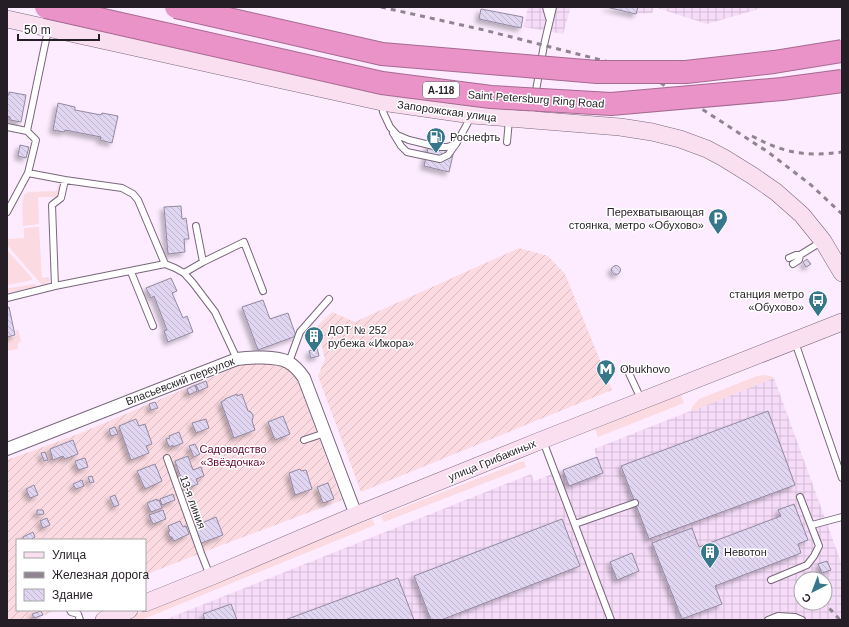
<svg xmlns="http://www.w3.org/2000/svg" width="849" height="627" font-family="Helvetica,sans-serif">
  <defs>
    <pattern id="industrial-grid" width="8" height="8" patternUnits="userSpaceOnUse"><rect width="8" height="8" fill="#f6dcf9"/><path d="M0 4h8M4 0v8" fill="none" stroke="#d3bcd5"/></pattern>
    <pattern id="garden-furrows" width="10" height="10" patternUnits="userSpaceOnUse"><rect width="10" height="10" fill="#fbdae1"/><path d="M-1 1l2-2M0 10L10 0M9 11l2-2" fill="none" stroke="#d7bbc1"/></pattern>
    <pattern id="building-back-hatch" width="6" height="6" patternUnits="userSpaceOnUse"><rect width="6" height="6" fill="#e0d6f1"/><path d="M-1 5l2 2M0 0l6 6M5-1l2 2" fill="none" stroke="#c0b7ce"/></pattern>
    <filter id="shadow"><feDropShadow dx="-3.5" dy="3.5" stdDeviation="2" flood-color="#0004"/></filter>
  </defs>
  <rect width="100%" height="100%" fill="#fdecff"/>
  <path fill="url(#industrial-grid)" fill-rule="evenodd" d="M528,7H571L563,34L524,27Z
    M606,7H766L707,24L654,7L652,13L636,14Z
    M774,378L842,565V620H164L531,474L534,481L597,457L594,449ZM801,579H825V603H801Z"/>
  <path fill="#fbdae1" d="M58,185H60L58,197H38L39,224L23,226C23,219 21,201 24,196C25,193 27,193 29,192L57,191Z
    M39,227L42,278L48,277L49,278L50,281L48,283L42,285L7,245V239L24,238V228Z
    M7,250L32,278V280L7,285Z
    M35,284L36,285L34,287L7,293V289L10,288Z
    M18,329L21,341C18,343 17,345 18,349L7,351V338L16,336V331Z
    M764,375L771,376L774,378L690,412L693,406L699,399L757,376Z
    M681,395L684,403L598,437L595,429Z
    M524,461L526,467L384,522L381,516L520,462Z
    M372,519L375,525L141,620H121Z"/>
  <path fill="url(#garden-furrows)" d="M519,248L548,256L565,274L612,390L361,492L318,376L325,359L320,340L307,336L332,312L355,322L381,310Z
    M245,363C261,364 280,362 292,373C295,376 297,381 299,384L342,500L201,553L145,575V540H17V610H57L32,620H7V460L81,433Z"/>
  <path fill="url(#building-back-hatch)" stroke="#9289a1" filter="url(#shadow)" d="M606,7H638L636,14Z
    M481,9L523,17L521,28L479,19Z
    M9,92L26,95L21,122L10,120V117L7,116V95H9Z
    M58,103L75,107V110L101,115L102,113L118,116L112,143L100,140L101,137L65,130L64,132L53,130Z
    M429,144L454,150L449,172L424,166Z
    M20,145L29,147L26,158L18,156Z
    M181,206L182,219L186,218L189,239H184L185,252L168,254L164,207Z
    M807,259L811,264L806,267L803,262Z
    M611.5 270a4.5 4.5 0 1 1 9 0a4.5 4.5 0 1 1-9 0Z
    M171,278L177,291L172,293L183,318L187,316L193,332L168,342L164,331L167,330L154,296L151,298L146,288Z
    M263,300L270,319L288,313L296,336L258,350L242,307Z
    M9,307L15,335L7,337V308Z
    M317,348L319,356L311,358L309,351Z
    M206,381L208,387L199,391L196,385Z
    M195,385L197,391L189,395L187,389Z
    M237,394V396L242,394L248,411L251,412L253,415V418L252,421L255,430L234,438L221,402L225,400V399Z
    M155,402L158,408L151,410L149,404Z
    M768,411L795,485L649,539L621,466Z
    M283,416L290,434L275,440L268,422Z
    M136,419L139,426L145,424L152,444L146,446L149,453L131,460L119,426Z
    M206,419L209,428L196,433L192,423Z
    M115,427L118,434L111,436L109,429Z
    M179,432L183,443L173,447V445L169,447L166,439L170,438L169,436Z
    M73,440L78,454L65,459L63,456L53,460L50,449Z
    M195,444L200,454L194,457L189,446Z
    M45,452L48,460L44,461L41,453Z
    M188,456L193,470L201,467L204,476L196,479L198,484L185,489L175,461Z
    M597,457L603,473L569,486L563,470Z
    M85,458L88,467L78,470L75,461Z
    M155,464L162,481L145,489L137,471Z
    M300,469L301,471L306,470L312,489L295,495L289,473Z
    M92,476L94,482L90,483L88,477Z
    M82,480L84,486L76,489L73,484Z
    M328,483L334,499L323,503L317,487Z
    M34,485L38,495L30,498L26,489Z
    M173,494L175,500L162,505L160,499Z
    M115,495L119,505L114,507L110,497Z
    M157,499V501L159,500L162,508L151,512L147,503Z
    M794,504L808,540L798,544L801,553L715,586L722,604L682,619L652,543L692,528L699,547L781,516L778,510Z
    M37,510H43L44,514L37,515Z
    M163,510L166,519L153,524L149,515Z
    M216,517L223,535L201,543L195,526Z
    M47,518L50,525L43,528L40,521Z
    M562,519L580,566L441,620H431L414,576Z
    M180,521L183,527L186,526L189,534L174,541L172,537H170L168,532L170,531L168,526Z
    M33,532L35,537L30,540H25L23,537Z
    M632,553L639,571L617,580L610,562Z
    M827,561L831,570L822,573L818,564Z
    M398,578L414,620H285Z
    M231,604L237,620H205L203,614Z
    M41,611L43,615L34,618L32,614Z"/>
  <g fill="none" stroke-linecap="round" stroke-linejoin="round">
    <defs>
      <path id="lane" d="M546,7L549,18
        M382,103L383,112L390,127L397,135L409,140L438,147H447L456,144L471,117
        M531,119L544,45L553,7
        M7,127L27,131L36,140L28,173L65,180L122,188L133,194L138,200L165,264
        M27,131L48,30
        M393,133L401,146L407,152L440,159L448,155L456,144
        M507,142L509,120
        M7,212L28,173
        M789,258L796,255H800L821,242
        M203,262L244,242L263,291
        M793,264L799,260L800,255
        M131,272L153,326
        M184,273L203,262L196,226
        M55,286L52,205L61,198L65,180
        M7,298L55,286L165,264L175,268L184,273L193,283L215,312L237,359
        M795,342L842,478
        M289,362L300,332L329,299
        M627,369L641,399
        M304,440L325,433
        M543,441L611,620
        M167,458L201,553L210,576
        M575,524L635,503
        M812,525L842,517
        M771,580L807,565L814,556L819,546L800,497
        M70,610L71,612L78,614L80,620
        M768,620L778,616L795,617L802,620"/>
      <path id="street" d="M7,449L237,359C250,357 277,356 288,362C295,366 300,372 304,378L356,515"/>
      <path id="secondary" d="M7,19L382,102L472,115L620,127L652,132L680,139L707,149L724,158L753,176L776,192L802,215L823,241L842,273
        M145,603L210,577L356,515L542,440L842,322
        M104,620L129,610"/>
    </defs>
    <use href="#lane" stroke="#79677b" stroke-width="8"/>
    <use href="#street" stroke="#79677b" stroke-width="14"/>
    <use href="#secondary" stroke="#79677b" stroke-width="18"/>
    <use href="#lane" stroke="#fff" stroke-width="6"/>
    <use href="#street" stroke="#fff" stroke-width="12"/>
    <use href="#secondary" stroke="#f9dfef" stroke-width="17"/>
    <path stroke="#908491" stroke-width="3" stroke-dasharray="5 5" stroke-linecap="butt" d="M381,7L484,30L605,61L656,80L705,111L768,152L811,185L842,214
      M752,136C784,153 805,157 842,152
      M800,595H801
      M821,603L831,610L840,620"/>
    <defs>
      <path id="highway-bridge" d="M46,7L382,83L491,97L611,104L782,89L842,81
        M176,7L382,54L597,72H686L774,62L842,51"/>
    </defs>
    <use href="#highway-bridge" stroke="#a56a90" stroke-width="24" stroke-linecap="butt"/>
    <use href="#highway-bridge" stroke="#ea93c9" stroke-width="22"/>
  </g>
  <defs>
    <symbol id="fuel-pin" viewBox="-11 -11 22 30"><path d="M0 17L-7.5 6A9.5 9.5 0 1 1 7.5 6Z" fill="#37778b" stroke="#fff"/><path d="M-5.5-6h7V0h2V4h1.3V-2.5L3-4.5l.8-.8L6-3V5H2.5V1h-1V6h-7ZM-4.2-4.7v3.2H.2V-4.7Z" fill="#fff"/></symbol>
    <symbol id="parking-pin" viewBox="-11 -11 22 30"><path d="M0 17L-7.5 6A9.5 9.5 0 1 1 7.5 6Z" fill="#37778b" stroke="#fff"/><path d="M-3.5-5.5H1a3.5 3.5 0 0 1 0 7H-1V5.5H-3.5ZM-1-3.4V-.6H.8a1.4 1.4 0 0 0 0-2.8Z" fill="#fff"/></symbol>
    <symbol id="bus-pin" viewBox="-11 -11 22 30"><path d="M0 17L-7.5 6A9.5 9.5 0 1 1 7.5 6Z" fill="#37778b" stroke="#fff"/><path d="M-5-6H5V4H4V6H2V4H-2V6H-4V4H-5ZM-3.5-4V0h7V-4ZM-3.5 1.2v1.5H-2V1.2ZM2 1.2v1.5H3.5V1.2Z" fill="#fff"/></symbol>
    <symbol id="building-pin" viewBox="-11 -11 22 30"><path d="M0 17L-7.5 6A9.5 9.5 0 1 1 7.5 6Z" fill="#37778b" stroke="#fff"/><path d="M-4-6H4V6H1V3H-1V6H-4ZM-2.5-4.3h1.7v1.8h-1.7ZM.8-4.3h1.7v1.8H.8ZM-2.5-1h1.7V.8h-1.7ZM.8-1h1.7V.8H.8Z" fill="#fff"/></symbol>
    <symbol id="metro-pin" viewBox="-11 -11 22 30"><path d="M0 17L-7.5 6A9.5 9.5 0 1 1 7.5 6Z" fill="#37778b" stroke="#fff"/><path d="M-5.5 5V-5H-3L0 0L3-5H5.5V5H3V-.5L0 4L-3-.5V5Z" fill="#fff"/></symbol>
  </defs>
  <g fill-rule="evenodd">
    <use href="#fuel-pin" x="425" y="126" width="22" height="30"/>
    <use href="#parking-pin" x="707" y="207" width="22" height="30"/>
    <use href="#bus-pin" x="807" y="289" width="22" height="30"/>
    <use href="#building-pin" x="303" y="325" width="22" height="30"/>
    <use href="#metro-pin" x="595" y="358" width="22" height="30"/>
    <use href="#building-pin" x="699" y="541" width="22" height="30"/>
  </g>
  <g text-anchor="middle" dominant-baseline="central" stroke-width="3" stroke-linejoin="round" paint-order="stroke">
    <rect fill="#fff" stroke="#666267" stroke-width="1" x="423" y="82" width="36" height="16" rx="3"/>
    <g font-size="10" font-weight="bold" fill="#251e26">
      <text x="441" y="90">А-118</text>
    </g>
    <g font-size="11" fill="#251e26" stroke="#fff">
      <text transform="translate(536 99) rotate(4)">Saint Petersburg Ring Road</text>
      <text transform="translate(447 111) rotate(8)">Запорожская улица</text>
      <text transform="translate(180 381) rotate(-21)">Власьевский переулок</text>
      <text transform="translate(492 460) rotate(-22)">улица Грибакиных</text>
      <text transform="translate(193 502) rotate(70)">13-я линия</text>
    </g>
    <g font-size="11" fill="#251e26" stroke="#fff" text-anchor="start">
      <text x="450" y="137">Роснефть</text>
      <text x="704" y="212" text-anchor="end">Перехватывающая<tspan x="704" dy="13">стоянка, метро «Обухово»</tspan></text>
      <text x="804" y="294" text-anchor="end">станция метро<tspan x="804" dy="13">«Обухово»</tspan></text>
      <text x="328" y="330">ДОТ № 252<tspan x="328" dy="13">рубежа «Ижора»</tspan></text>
      <text x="620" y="369">Obukhovo</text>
      <text x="724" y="552">Невотон</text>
    </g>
    <g font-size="11" fill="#690832" stroke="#fff">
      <text x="233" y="449">Садоводство<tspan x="233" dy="13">«Звёздочка»</tspan></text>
    </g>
  </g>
  <rect width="849" height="627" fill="none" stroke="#251e26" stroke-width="16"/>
  <rect x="16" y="539" width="130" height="72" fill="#ffffff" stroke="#a8a5a8"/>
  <rect x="24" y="552" width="20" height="6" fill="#f9dfef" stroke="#a8a5a8"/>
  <text x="52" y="559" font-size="12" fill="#251e26">Улица</text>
  <rect x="24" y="572" width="20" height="6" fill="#908491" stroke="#a8a5a8"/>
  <text x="52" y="579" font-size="12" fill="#251e26">Железная дорога</text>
  <rect x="24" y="589" width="20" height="12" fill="url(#building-back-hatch)" stroke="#a8a5a8"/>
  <text x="52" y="599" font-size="12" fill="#251e26">Здание</text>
  <g transform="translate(813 591) rotate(222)"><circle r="19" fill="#ffffff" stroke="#a8a5a8"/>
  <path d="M0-3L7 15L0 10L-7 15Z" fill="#37778b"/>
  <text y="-6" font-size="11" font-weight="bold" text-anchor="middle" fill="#251e26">С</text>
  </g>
  <path d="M18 34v6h81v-6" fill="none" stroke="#251e26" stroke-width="2"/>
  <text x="24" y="34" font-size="12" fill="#251e26" stroke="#ffffff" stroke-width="3" paint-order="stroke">50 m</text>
</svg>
